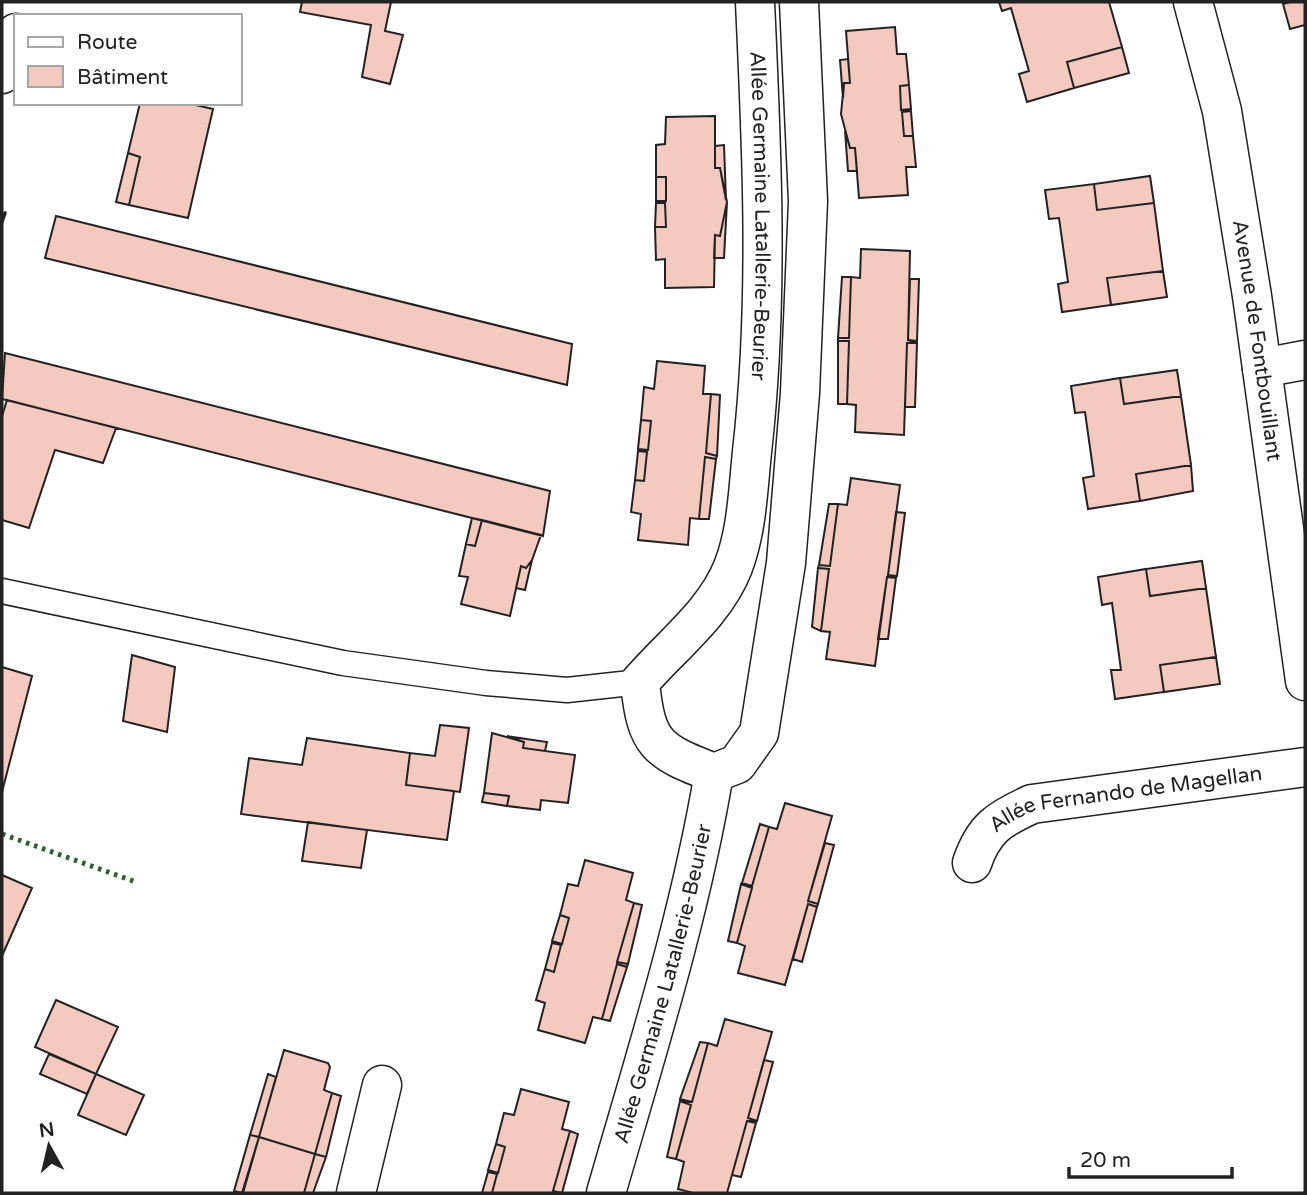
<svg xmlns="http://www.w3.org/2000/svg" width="1307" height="1195" font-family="'Varela Round',sans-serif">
  <rect width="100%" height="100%" fill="#fff"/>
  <path fill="#f3c9c0" stroke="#222" stroke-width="2" d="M302,2H391L385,31L403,35L390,84L362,77L371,25L300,12Z
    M999,2H1109L1122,47L1067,62L1074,88L1027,102L1019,74L1029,71L1011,8L1002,11Z
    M1290,2H1305V25L1290,29L1283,4Z
    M895,27L897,54H906L909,85L900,86L901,110L911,111L902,112L904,136H913L916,167H906L908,195L859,198L855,148H850L841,114L844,83H850L846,31Z
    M1122,47L1129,73L1074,88L1067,62Z
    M848,59L850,83H844L843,98L840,60Z
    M909,85L911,109L901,110L900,86Z
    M140,103H187L213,109L188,218L129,205L140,157L128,153Z
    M911,111L913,136H904L902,112Z
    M715,116V168H720L727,202L720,236L715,235L714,287L665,288V259L656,260L655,227H666L665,203L656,201H666V177H656V145L665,144L666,117Z
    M845,131L850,148H855L857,171H848Z
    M724,145L726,200L720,168H715V146Z
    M128,153L140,157L129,205L116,202Z
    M1150,176L1154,203L1097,210L1094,184Z
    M656,177H666V201H656Z
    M1094,184L1097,210L1154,203L1163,271L1107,278L1111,305L1062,312L1058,284L1068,282L1059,218L1049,219L1045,190Z
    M727,202L724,258H714L715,235L720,236Z
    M656,203H665L666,227H655Z
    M56,216L572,344L567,385L45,258Z
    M861,249L910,251L908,340L917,343H907L904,435L855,432L856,405L847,404L849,341H838V338H849L851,277L860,278Z
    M1163,271L1167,297L1111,305L1107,278Z
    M842,277H851L849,338H838Z
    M910,279H919L917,341L908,340Z
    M838,341H849L847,404H838Z
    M907,343H917L915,407H905Z
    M5,353L550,491L543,536L2,399Z
    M657,361L705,366L703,394H711L706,453L717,456L716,459L705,457L699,519L690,518L688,545L638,540L641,514L631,512L635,480L644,481L647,452L638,451L648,450L651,421L641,420L644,387L654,389Z
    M1177,370L1181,396L1124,404L1120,378Z
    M1120,378L1124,404L1181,396L1191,465L1136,474L1140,501L1088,509L1083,478L1094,476L1085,412L1075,413L1071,386Z
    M711,394L720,395L717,456L706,453Z
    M7,400L116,428L103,463L55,450L29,528L2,520V416Z
    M641,420L651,421L648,450L638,449Z
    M638,451L647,452L644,481L635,480Z
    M705,457L716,459L709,519H699Z
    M1191,465L1193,491L1140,501L1136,474Z
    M851,478L900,485L888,575L897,576L887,577L875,666L826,659L830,632L821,631L829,569L818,568L819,565L830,566L838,504L847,505Z
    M829,504H838L830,566L819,565Z
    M896,512L905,513L897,576L888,575Z
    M472,518L482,520L475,546L466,544Z
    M482,520L541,535L532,560L526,568L521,566L510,616L461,604L468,577L459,576L466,544L475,546Z
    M532,560L525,590L516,588L521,566L526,568Z
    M1202,561L1206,588L1150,596L1146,569Z
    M818,568L829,569L821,631L812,627Z
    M1146,569L1150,596L1206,588L1216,657L1160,665L1164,692L1115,699L1111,670H1121L1112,603L1102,605L1098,577Z
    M887,577L896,578L888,639H878Z
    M132,655L175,667L167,732L123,721Z
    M1216,657L1220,684L1164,692L1160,665Z
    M2,667L32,676L2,792Z
    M440,725L469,728L460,792L406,785L410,753L435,756Z
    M492,733L524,742L523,748L575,755L568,803L541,800L540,810L507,806L509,796L484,793Z
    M507,736L547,742L545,751L523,748L524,742Z
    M307,738L410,753L406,785L454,791L447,840L241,814L249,758L302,765Z
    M484,793L509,796L507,806L482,802Z
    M785,803L832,816L808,901L818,904L817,907L808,904L785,985L738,973L745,946L737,943L752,888L741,884L752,886L769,827L777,829Z
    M308,822L367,830L361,868L302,861Z
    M760,824L769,827L752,886L742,883Z
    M825,843L834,845L818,904L808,901Z
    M585,860L633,873L626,900L634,903L617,962L628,964L627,967L617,964L602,1019L593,1017L585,1043L538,1030L545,1003L536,1000L545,969L554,972L561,945L552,941L562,944L569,918L560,915L568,884L578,886Z
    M2,875L32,888L2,956Z
    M741,884L752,888L737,943L728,941Z
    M634,903L642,905L628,964L617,962Z
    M808,904L817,907L802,962L793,959Z
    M560,915L569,918L562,944L552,941Z
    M552,943L561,945L554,972L545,969Z
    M617,964L627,967L610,1021L602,1019Z
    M56,1000L118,1027L96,1074L35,1047Z
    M725,1019L772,1032L748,1118L757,1121H747L727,1193H693L678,1189L684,1162L676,1159L691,1105L680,1101L692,1102L708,1043L717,1046Z
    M700,1042L708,1043L692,1102L680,1099Z
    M284,1050L328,1063L330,1067L324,1090L332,1093L315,1154L259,1137Z
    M49,1054L96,1074L87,1094L40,1074Z
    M764,1060L773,1062L757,1121L748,1118Z
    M96,1074L144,1095L126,1135L78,1115Z
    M268,1074L276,1077L259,1137L250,1135Z
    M521,1089L569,1102L562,1129L570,1131L553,1191L562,1193H492L497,1174L488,1170L498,1173L505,1147L496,1144L504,1113L514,1115Z
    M332,1093L341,1096L326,1157L315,1154Z
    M680,1101L691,1105L676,1159L667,1157Z
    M747,1121L756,1123L741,1177L732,1175Z
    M570,1131L578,1134L562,1193L553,1191Z
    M250,1135L259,1137L242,1193L234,1191Z
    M259,1137L315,1154L304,1193H243Z
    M496,1144L505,1147L498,1173L488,1170Z
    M315,1154L326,1157L313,1193H304Z
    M488,1172L497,1174L492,1193H482Z"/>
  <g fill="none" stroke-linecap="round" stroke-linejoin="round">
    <defs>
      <path id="lane" d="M2,591L343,663L486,683L567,690L640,682"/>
      <g id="street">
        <path id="s1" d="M755,2C762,152 769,302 752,452C748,490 747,531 733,567C715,613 672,645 640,682C646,745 657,751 714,773L737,764L759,733L786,563L800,393L808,201L799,2"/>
        <path id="s2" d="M1193,2L1222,111L1252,296L1305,681"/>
        <path d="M2,74L16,33"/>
        <path d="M1262,368L1305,360"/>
        <path id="s3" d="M972,863C984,828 999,819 1032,804L1305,767"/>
        <path d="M356,1193L382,1085"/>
        <path id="s4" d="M606,1193C646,1054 690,916 714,773"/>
      </g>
    </defs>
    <use href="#lane" stroke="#222" stroke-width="27"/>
    <use href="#street" stroke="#222" stroke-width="41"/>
    <use href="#lane" stroke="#fff" stroke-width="24"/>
    <use href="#street" stroke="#fff" stroke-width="38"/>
    <path stroke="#2f5e38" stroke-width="5" stroke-dasharray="3.5 5" stroke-linecap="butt" d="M2,834L136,882"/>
    <path stroke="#222" stroke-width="3.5" d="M2,222L5,213"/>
  </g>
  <g text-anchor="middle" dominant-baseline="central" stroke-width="5" stroke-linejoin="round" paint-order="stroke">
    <g font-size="21" fill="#222" stroke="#fff">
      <text stroke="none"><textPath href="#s1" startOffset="214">Allée Germaine Latallerie-Beurier</textPath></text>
      <text stroke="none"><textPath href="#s2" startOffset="345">Avenue de Fontbouillant</textPath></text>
      <text stroke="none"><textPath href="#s3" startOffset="180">Allée Fernando de Magellan</textPath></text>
      <text stroke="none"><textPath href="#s4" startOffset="217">Allée Germaine Latallerie-Beurier</textPath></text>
    </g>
  </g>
  <rect width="1307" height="1195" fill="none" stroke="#222222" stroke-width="7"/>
  <rect x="14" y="14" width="228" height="91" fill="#ffffff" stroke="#a7a7a7" stroke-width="2"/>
  <rect x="28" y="37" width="35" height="10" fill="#ffffff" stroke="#a7a7a7" stroke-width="2"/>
  <text x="77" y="49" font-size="21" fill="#222222">Route</text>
  <rect x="28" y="66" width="35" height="21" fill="#f3c9c0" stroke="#a7a7a7" stroke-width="2"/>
  <text x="77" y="84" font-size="21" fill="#222222">Bâtiment</text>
  <g transform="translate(49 1146) rotate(352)" stroke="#ffffff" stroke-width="5" paint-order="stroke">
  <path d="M0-5L12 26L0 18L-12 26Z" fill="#222222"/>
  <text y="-10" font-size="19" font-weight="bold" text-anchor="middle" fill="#222222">N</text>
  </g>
  <path d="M1069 1167v10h163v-10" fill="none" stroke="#222222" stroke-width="3.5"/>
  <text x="1080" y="1167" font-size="21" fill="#222222" stroke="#ffffff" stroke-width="5" paint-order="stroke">20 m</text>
</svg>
